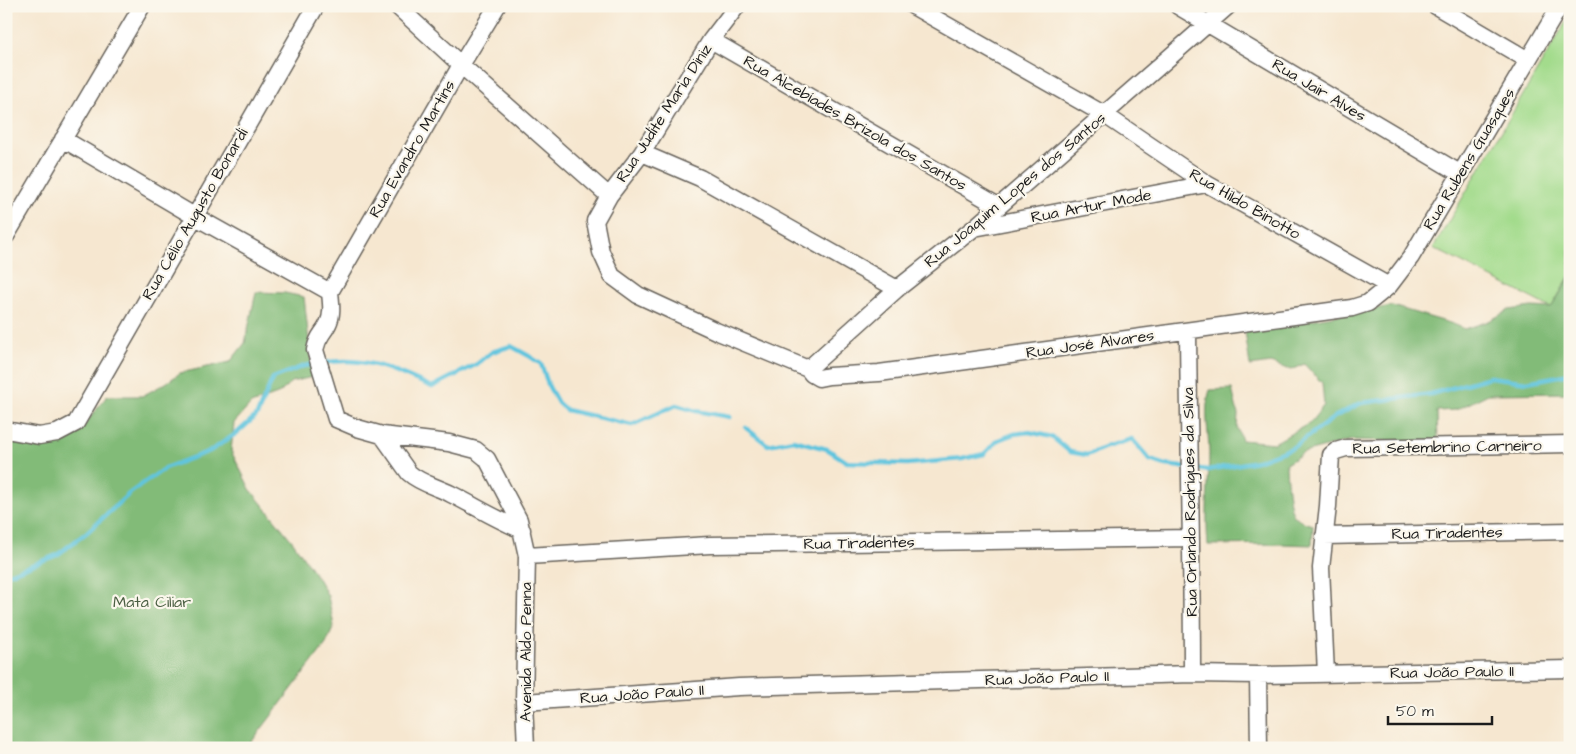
<svg xmlns="http://www.w3.org/2000/svg" width="1576" height="754" font-family="'Architects Daughter',sans-serif">
  <rect width="100%" height="100%" fill="#fbf7ec"/>
  <filter id="ink" filterUnits="userSpaceOnUse"><feTurbulence type="fractalNoise" baseFrequency=".02" numOctaves="2"/><feDisplacementMap in="SourceGraphic" scale="10" xChannelSelector="R" yChannelSelector="G"/><feConvolveMatrix kernelMatrix="1 2 1 2 8 2 1 2 1" color-interpolation-filters="sRGB"/></filter>
  <filter id="wash" filterUnits="userSpaceOnUse"><feTurbulence type="fractalNoise" baseFrequency=".0096" numOctaves="4" result="noise"/><feDisplacementMap in="SourceGraphic" scale="20" xChannelSelector="R" yChannelSelector="G"/><feGaussianBlur stdDeviation="1.12" result="paint"/><feColorMatrix in="noise" values="0 0 0 0 0 0 0 0 0 0 0 0 0 0 0 0 0 1.4 0 .05"/><feComposite in="paint" operator="in"/></filter>
  <g filter="url(#wash)">
    <rect width="100%" height="100%" fill="#f6e7d0"/>
    <path fill="#a3db8c" stroke="#607c54" d="M1570,15V275L1551,308L1433,248Z"/>
    <path fill="#82bb78" stroke="#4f6c4a" d="M1570,277V393L1488,394L1456,410L1437,411L1438,442L1352,440L1303,453L1286,464C1286,473 1289,507 1293,514C1297,521 1306,523 1313,525L1312,545L1282,544L1208,545C1205,514 1209,483 1209,452C1209,432 1203,409 1210,390L1232,389L1238,414L1237,428L1242,440L1274,443L1310,423L1324,405L1322,383L1304,364L1291,370L1270,363L1250,366L1245,331L1392,306L1453,324L1465,329L1489,321L1509,310L1532,307L1551,308Z
      M256,292L285,293L304,297L313,377L291,382L280,393L251,404L234,423L231,451L250,489L293,542L319,580L328,596L334,626L326,644L247,748H6V441L28,446L57,443L77,434L107,396H142L166,383L180,373L230,362L245,343Z"/>
    <g fill="none" stroke-linecap="round" stroke-linejoin="round">
      <path stroke="#61c5de" stroke-width="4.5" d="M323,363C365,355 396,371 432,387L477,364L492,352L511,346L529,356L541,364L549,387L558,403L566,410L632,425L676,405L696,411L730,417
        M746,428L768,445L793,440L827,449L847,462L907,464L962,459L984,454L998,440L1014,434L1029,432L1052,437L1070,452L1087,455L1106,447L1132,439L1150,460L1165,465L1208,470L1257,461L1292,448L1336,416L1361,403L1431,394L1490,377L1527,382L1570,374
        M6,575L57,555L86,533L130,493L165,468L210,451L237,433L257,415L273,378L304,366L316,364"/>
    </g>
  </g>
  <g filter="url(#ink)">
    <g fill="none" stroke-linecap="round" stroke-linejoin="round">
      <defs>
        <path id="minor" d="M397,6L461,65L609,196
          M737,6L711,40L642,153L609,196L595,221L601,252L612,276L638,295L716,331L808,369
          M913,6L1105,115L1207,184L1389,286
          M1178,6L1461,174
          M1228,6L974,228L897,289L808,369L812,374L819,378L829,376L879,373L1352,308L1368,303L1389,286L1411,257L1560,6
          M1436,6L1528,60
          M711,40L998,206
          M63,139L194,216L330,292
          M642,153L700,178L897,289
          M974,228L1207,184
          M6,236L142,6
          M330,292C331,303 333,314 328,324C322,336 318,335 315,350L336,419L357,428L382,435L449,443L476,450L487,459L519,520L527,556L524,702L526,748
          M330,292L461,65L497,6
          M1188,331C1189,445 1192,559 1192,674
          M6,430L39,436L57,433L76,423L316,6
          M382,435L409,473C420,483 437,487 451,494C475,506 497,520 522,530
          M1324,536L1570,531
          M527,556L710,545L1191,538
          M1326,674L1321,568L1328,506L1331,455L1336,451L1346,448L1570,444
          M1258,675L1259,748
          M524,702L739,687L1192,674L1258,675L1570,669"/>
      </defs>
      <use href="#minor" stroke="#68635b" stroke-width="19"/>
      <use href="#minor" stroke="#fff" stroke-width="16"/>
    </g>
  </g>
  <g text-anchor="middle" dominant-baseline="central" stroke-width="4.5" stroke-linejoin="round" paint-order="stroke">
    <g font-size="16" fill="#1c1c1c" stroke="#fbf7ec">
      <text transform="translate(1319 90) rotate(31)">Rua Jair Alves</text>
      <text transform="translate(664 113) rotate(-57)">Rua Judite Maria Diniz</text>
      <text transform="translate(855 123) rotate(30)">Rua Alcebíades Brizola dos Santos</text>
      <text transform="translate(412 149) rotate(-60)">Rua Evandro Martins</text>
      <text transform="translate(1469 159) rotate(-59)">Rua Rubens Guasques</text>
      <text transform="translate(1015 190) rotate(-40)">Rua Joaquim Lopes dos Santos</text>
      <text transform="translate(1245 204) rotate(30)">Rua Hildo Binotto</text>
      <text transform="translate(1091 206) rotate(-11)">Rua Artur Mode</text>
      <text transform="translate(195 214) rotate(-60)">Rua Célio Augusto Bonardi</text>
      <text transform="translate(1090 344) rotate(-8)">Rua José Alvares</text>
      <text transform="translate(1447 447) rotate(-1)">Rua Setembrino Carneiro</text>
      <text transform="translate(1190 502) rotate(-91)">Rua Orlando Rodrigues da Silva</text>
      <text transform="translate(1447 533) rotate(-1)">Rua Tiradentes</text>
      <text transform="translate(859 543) rotate(-1)">Rua Tiradentes</text>
      <text transform="translate(526 652) rotate(-90)">Avenida Aldo Penna</text>
      <text transform="translate(1452 672) rotate(-1)">Rua João Paulo II</text>
      <text transform="translate(1047 678) rotate(-2)">Rua João Paulo II</text>
      <text transform="translate(642 694) rotate(-4)">Rua João Paulo II</text>
    </g>
    <g font-size="16" fill="#4b5f43" stroke="#fbf7ec">
      <text x="152" y="602">Mata Ciliar</text>
    </g>
  </g>
  <rect width="1576" height="754" fill="none" stroke="#fbf7ec" stroke-width="25"/>
  <path d="M1388 716v8h104v-8" fill="none" stroke="#1c1c1c" stroke-width="2.5"/>
  <text x="1396" y="716" font-size="15" fill="#1c1c1c" stroke="#fbf7ec" stroke-width="4" paint-order="stroke">50 m</text>
</svg>
